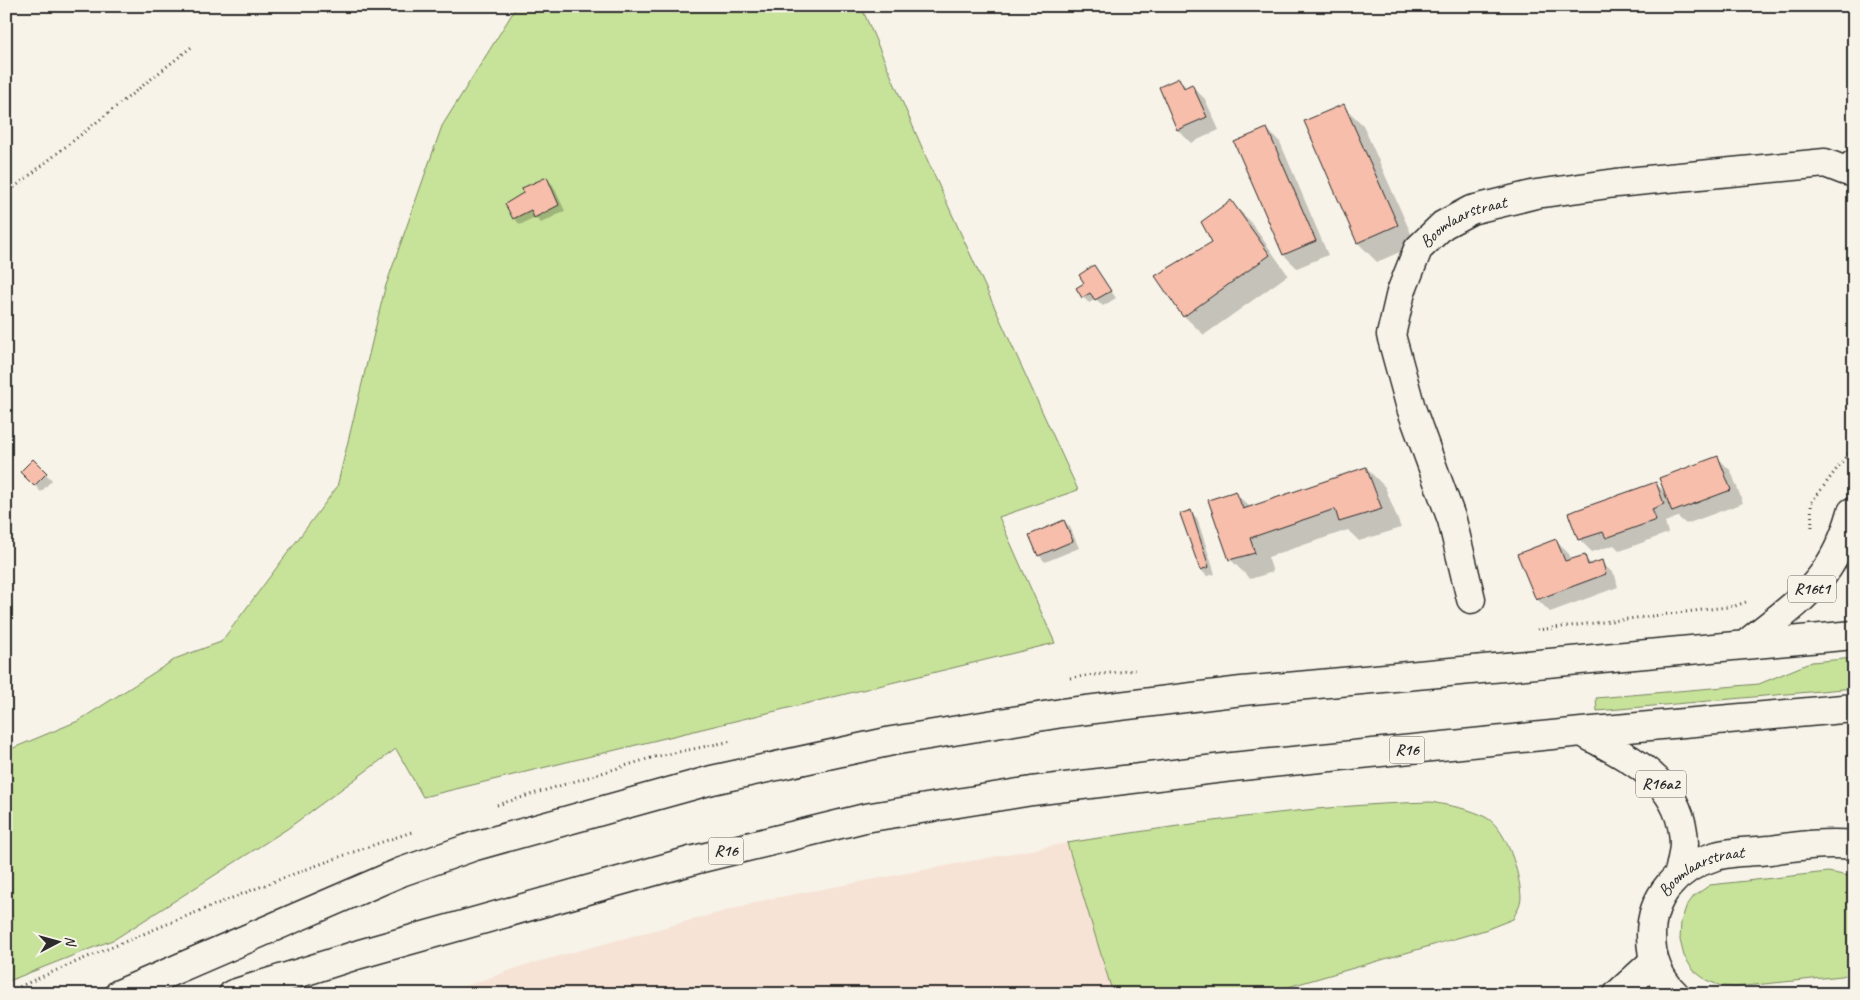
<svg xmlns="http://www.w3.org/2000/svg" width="1860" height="1000" font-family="Caveat,sans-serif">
  <rect width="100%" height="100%" fill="#f7f3e8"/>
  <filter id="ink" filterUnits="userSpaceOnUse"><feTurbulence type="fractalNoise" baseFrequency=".02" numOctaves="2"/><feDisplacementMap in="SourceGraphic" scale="10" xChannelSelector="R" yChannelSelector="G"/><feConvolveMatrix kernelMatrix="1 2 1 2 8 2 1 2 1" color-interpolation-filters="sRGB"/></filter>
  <g filter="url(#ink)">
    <path fill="#f7e3d6" d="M1067,843L1113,994H443L522,966L769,899Z"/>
    <path fill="#c7e299" stroke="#798662" d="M517,6H861L930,166L1078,490L999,517L1055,643L423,797L396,749L287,829L115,939L6,982V751L78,721L177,658L221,642L337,487L385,288L442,126Z
      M1854,658V688L1597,711L1596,698L1759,684L1812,662Z
      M1431,802C1450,806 1470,808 1487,818C1507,830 1520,874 1521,897C1521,904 1516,912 1513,919L1485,930L1264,994H1113L1067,843C1188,824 1308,805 1431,802Z
      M1828,872L1854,877V973L1842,976L1735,987L1721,986L1706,980L1693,970L1684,956L1680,940L1681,922L1686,907L1694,896L1710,885Z"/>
    <path fill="#0003" d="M1179,80L1187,88L1192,86L1205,99L1219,130L1191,143L1178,130L1161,88Z
      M1343,106L1363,125L1416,245L1377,262L1358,243Z
      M1267,129L1280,142L1328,255L1297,268L1284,255L1236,142Z
      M546,178L553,185L565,211L541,223L535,217L520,225L514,218Z
      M1231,202L1250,221L1288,275L1204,335L1184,316Z
      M1094,267L1116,298L1103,306L1096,299L1089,303L1083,297L1086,283Z
      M1718,458L1731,471L1743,503L1686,524L1678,517L1665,522L1668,533L1620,551L1614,545L1592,552L1579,539L1656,484L1667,494Z
      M33,461L52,480L41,492L22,472Z
      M1366,468L1385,487L1401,528L1359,541L1348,530L1268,557L1273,572L1250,579L1230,559L1235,493L1251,508Z
      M1190,512L1197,518L1215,574L1207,576L1201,570Z
      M1064,521L1070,527L1079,548L1045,562L1039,555Z
      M1556,541L1569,554L1572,561L1584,557L1592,565L1601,562L1615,575L1618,587L1550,612L1537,599Z"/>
    <path fill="#f6beab" stroke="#2b2b2b" d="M1179,78L1184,88L1192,84L1207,117L1177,130L1159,87Z
      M1344,104L1398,225L1357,243L1304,121Z
      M1267,128L1316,241L1283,255L1234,142Z
      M547,177L559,205L534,218L531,210L513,219L505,204L523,193L522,188Z
      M1231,200L1270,255L1183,317L1155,276L1212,242L1201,222Z
      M1094,265L1111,291L1095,300L1090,293L1082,298L1076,288L1084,283L1079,275Z
      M1718,456L1731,490L1672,512L1659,478Z
      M33,459L47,473L34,486L20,472Z
      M1366,467L1382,509L1339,522L1335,509L1250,538L1255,553L1229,560L1208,500L1236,491L1243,509Z
      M1656,482L1664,504L1652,509L1656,520L1606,538L1603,532L1578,540L1568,513Z
      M1191,510L1209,567L1200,570L1180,514Z
      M1064,520L1073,541L1038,556L1029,535Z
      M1556,539L1565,561L1585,555L1588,565L1602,560L1606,574L1536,600L1517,554Z"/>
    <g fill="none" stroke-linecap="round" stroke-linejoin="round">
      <defs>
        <g id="minor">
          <path id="s1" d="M1471,599L1452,520L1411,408L1391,335L1401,292L1418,249L1443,225L1471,210L1536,194L1616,183L1825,163L1846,171L1854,164"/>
          <path d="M1618,994L1654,961"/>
          <path id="s2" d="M1675,994C1658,978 1651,957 1651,935C1651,897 1677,868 1713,857C1730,851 1752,852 1770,850C1798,846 1825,842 1854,845"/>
        </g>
        <path id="highway" d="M1745,645C1798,601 1832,584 1852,512
          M1582,732C1629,759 1682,780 1684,843C1684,852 1681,864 1679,873
          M119,994L401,872L475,846L712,780L892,741L1062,713L1242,691L1854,635
          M233,994L360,954L694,860L865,818L1032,791L1232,767L1582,732L1854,708"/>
      </defs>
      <use href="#minor" stroke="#2b2b2b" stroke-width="31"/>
      <use href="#highway" stroke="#2b2b2b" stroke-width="31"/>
      <path stroke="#2b2b2b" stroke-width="3" stroke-dasharray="1 4" stroke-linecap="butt" d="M6,194L194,45
        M1812,527L1811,503L1854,446
        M1537,630L1735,606L1746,602
        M1070,678L1135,670
        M497,805L654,757L732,741
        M6,993C57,969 108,949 160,927C243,893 327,860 412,832"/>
      <use href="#minor" stroke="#f7f3e8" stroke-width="28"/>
      <use href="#highway" stroke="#f7f3e8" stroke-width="28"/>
    </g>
  </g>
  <g text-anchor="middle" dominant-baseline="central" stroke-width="5" stroke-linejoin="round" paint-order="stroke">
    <g fill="#f7f3e8" stroke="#686764" stroke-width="1">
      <rect x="1788" y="575.5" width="48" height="27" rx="4"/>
      <rect x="1389.5" y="736.5" width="35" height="27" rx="4"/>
      <rect x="1636" y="770.5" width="50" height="27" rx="4"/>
      <rect x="708.5" y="837.5" width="35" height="27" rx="4"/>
    </g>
    <g font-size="16" font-weight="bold" fill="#2b2b2b">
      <text x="1812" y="589">R16t1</text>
      <text x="1407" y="750">R16</text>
      <text x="1661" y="784">R16a2</text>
      <text x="726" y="851">R16</text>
    </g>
    <g font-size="18" fill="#2b2b2b" stroke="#f7f3e8">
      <text stroke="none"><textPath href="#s1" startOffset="421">Boomlaarstraat</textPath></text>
      <text stroke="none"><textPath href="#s2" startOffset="156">Boomlaarstraat</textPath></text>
    </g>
  </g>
  <rect width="1860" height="1000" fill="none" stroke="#f7f3e8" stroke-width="25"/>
  <rect x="12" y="12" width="1835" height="975" fill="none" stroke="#2b2b2b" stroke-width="2" filter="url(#ink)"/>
  <g transform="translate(58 942) rotate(84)" stroke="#f7f3e8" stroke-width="4" paint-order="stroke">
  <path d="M0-4L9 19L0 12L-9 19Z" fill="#2b2b2b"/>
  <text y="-8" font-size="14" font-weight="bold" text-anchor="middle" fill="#2b2b2b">N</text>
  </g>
</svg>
